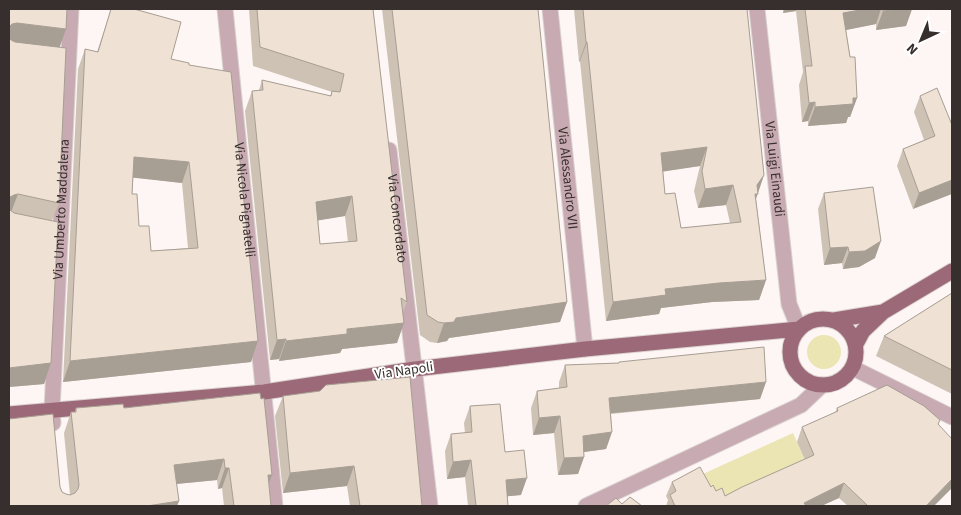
<svg xmlns="http://www.w3.org/2000/svg" width="961" height="515" viewBox="0 0 961 515" font-family="'Source Sans 3',sans-serif">
<style>
.green{fill:#eae5b2}
.lines{fill:none;stroke-linecap:round;stroke-linejoin:round}
.minor-casing{stroke:#dad2d0;stroke-width:17}
.major-casing{stroke:#dad2d0;stroke-width:17}
.minor{stroke:#c8aab2;stroke-width:15}
.major{stroke:#9c6978;stroke-width:15}
.wall{fill:#cec2b5;fill-rule:evenodd}
.shaded-wall{fill:#a79e94}
.building{fill:#efe1d3;stroke:#a79e94;fill-rule:evenodd}
.labels{text-anchor:middle;dominant-baseline:central;stroke-width:4;stroke-linejoin:round;paint-order:stroke}
.street-label{font-size:14px;fill:#372f2d;stroke:#fff}
</style>
<rect width="100%" height="100%" fill="#fef6f4"/>
<path class="green" d="M807 352a17 17 0 1 1 34 0a17 17 0 1 1-34 0Z
M793,433L825,506H718L703,474Z"/>
<g class="lines">
<defs>
<g id="minor">
<path id="s1" d="M225,9L275,506"/>
<path id="s2" d="M550,9L585,349"/>
<path id="s3" d="M757,9L789,304L799,329"/>
<path id="s4" d="M389,150L430,506"/>
<path d="M853,368L952,417"/>
<path id="s5" d="M53,423L52,410L71,9"/>
<path d="M586,506L801,405L822,385"/>
</g>
<path id="major" d="M790 352a33 33 0 1 1 66 0a33 33 0 1 1-66 0Z
M834,320L883,312
M856,344L863,331L883,312L952,271
M9,414L264,392L415,369L585,349L799,329"/>
</defs>
<use href="#minor" class="minor-casing"/>
<use href="#major" class="major-casing"/>
<use href="#minor" class="minor"/>
<use href="#major" class="major"/>
</g>
<path class="wall" d="M9,9L59,47V203L52,220L51,363L44,384L9,387Z
M111,9L171,59L189,65L258,341L251,362L63,382L78,69L85,49L97,52ZM133,177L182,183L188,248L151,251L139,226L132,194Z
M249,9H373L407,302L403,312L397,343L342,349L340,353L279,361V359L270,360L245,111L252,91L259,90L262,80L330,96L332,92L253,66ZM345,216L348,242L320,244L318,220Z
M382,9H538L567,302L560,322L449,338L447,341L437,343L430,342L420,335Z
M574,9H747L764,175L756,199L766,280L759,300L712,302L661,308L659,314L606,321L580,61L579,62ZM700,166L694,191L698,208L726,205L730,223L681,228L665,194L663,171Z
M783,9H912L906,26L876,30V24L846,30L857,98L850,117H848L846,123L808,126V121L802,122L799,85L803,72L796,11L783,13Z
M920,96L952,125L913,209L897,166L903,149L924,140L914,112Z
M824,193L875,258L859,267L843,269L842,263L824,265L818,209Z
M952,293V394L876,356L884,336Z
M619,362L766,382L760,399L611,414L612,432L606,449L584,452V457L578,474L558,475L554,433L533,435L531,408L537,391L559,388V382L565,365L619,363Z
M283,396L422,506H350L347,486L283,493L275,416Z
M470,406L505,452L521,495L508,496V506H468L465,477L447,479L445,451L451,434L465,433L464,423Z
M76,408H124L269,482L271,506H224L222,488L218,489L217,480L176,484L179,501L177,506H9L60,487L62,492L66,494L70,495L64,433L71,412H75Z
M837,408L939,425L934,506H848L839,498L821,506H666L668,500L666,496L672,482L711,487L725,496L805,460L797,442L802,427L835,413Z"/>
<path class="shaded-wall" d="M785,9H796V11L783,13Z
M865,9H881L876,24L836,32L843,13Z
M899,9H912L906,26L876,30L883,11Z
M17,23L66,29L59,49L9,44V27L12,24Z
M586,42H587L580,61L579,62Z
M853,98H857L850,117H848L846,123L808,126L815,107Z
M815,102L808,121L802,122L809,103Z
M707,147L700,166L654,173L661,153Z
M134,157L189,162L182,183L127,177Z
M764,175L751,213L757,185Z
M952,180V194L913,209L919,193Z
M733,185L726,205L698,208L705,189Z
M18,194L10,215H9V199L10,197L14,195Z
M352,196L345,216L309,222L316,202Z
M881,241L875,258L859,267L843,269L849,252Z
M848,247L842,263L824,265L830,248Z
M766,280L759,300L712,302L661,308L659,314L606,321L613,302L665,289L719,283Z
M567,302L560,322L449,338L447,341L437,343L444,323L456,318Z
M404,323L397,343L342,349L340,353L279,361L286,341L347,329Z
M286,339L279,359L270,360L277,340Z
M258,341L251,362L63,382L70,361Z
M51,363L44,384L9,387V368Z
M766,382L760,399L603,414L609,398Z
M560,416L554,433L533,435L539,418Z
M612,432L606,449L577,453L583,436Z
M584,457L578,474L558,475L564,458Z
M224,459L217,480L166,485L174,465Z
M471,460L465,477L447,479L453,462Z
M354,466L347,486L283,493L290,473Z
M225,468H229L222,488L218,489Z
M268,475H272L264,495Z
M527,478L521,495L500,497L506,480Z
M952,479V488L934,506H926Z
M844,483L839,498L821,506H803L804,503Z
M179,501L177,506H147Z"/>
<path class="building" d="M9,9H67L66,29L17,23L12,24L9,27Z
M111,9H134L181,22L171,59L189,63V65L231,72L233,92L258,341L70,361L85,49L98,52ZM134,157L189,162L198,248L151,251L149,226H139L137,194H132Z
M257,9H373L407,302L401,298L404,323L347,329V334L286,341V339L277,340L252,91L263,90L262,80L331,96L332,91L340,92L344,74L260,47ZM352,196L357,241L320,244L316,202Z
M392,9H538L567,302L456,318L454,322L444,323L438,322L427,315Z
M583,9H747L764,175L757,185L758,194H755L766,280L719,283L665,289L666,295L613,302L587,42H586ZM707,147L702,171L705,189L733,185L741,222L681,228L675,193L665,194L661,153Z
M805,9H865L843,13L850,57H855L857,98H853V104L815,107V102L809,103L805,66H812Z
M883,9H899L883,11Z
M9,38L11,40L15,42L66,48L59,203L18,194L14,195L10,197L9,199Z
M937,88L952,125V180L919,193L903,149L935,136L920,96Z
M873,187L881,241L865,251L849,252L848,247L830,248L824,193Z
M9,208L10,210L14,213L58,222L51,363L9,368Z
M952,293V370L884,336Z
M764,347L766,382L609,398L612,432L583,436L584,457L564,458L560,416L539,418L537,391L567,387L565,365L619,363V362Z
M410,377L422,506H356H360L354,466L290,473L283,396L320,391L326,385Z
M887,385L924,406L940,420L938,424L952,439V479L926,506H868L844,483L804,503L806,506H675L670,495L676,491L672,482L700,467L711,487L713,485L716,491L722,488L725,496L742,487L814,455L802,427L838,411L837,408Z
M260,393L261,399L264,398L272,475H268L271,506H234L229,468H225L224,459L174,465L179,501L147,506H9V419L53,414L60,487L62,492L66,494L70,495L75,493L78,489L79,485L71,412H76V408L123,404L124,408Z
M500,404L505,452L524,450L527,478L506,480L508,506H476L471,460L453,462L451,434L472,432L470,406Z
M630,497L642,506H606L616,498L622,504Z"/>
<g class="labels">
<g class="street-label">
<text stroke="none"><textPath href="#s3" startOffset="161">Via Luigi Einaudi</textPath></text>
<text stroke="none"><textPath href="#s2" startOffset="170">Via Alessandro VII</textPath></text>
<text stroke="none"><textPath href="#s1" startOffset="192">Via Nicola Pignatelli</textPath></text>
<text stroke="none"><textPath href="#s5" startOffset="214">Via Umberto Maddalena</textPath></text>
<text stroke="none"><textPath href="#s4" startOffset="69">Via Concordato</textPath></text>
<text transform="translate(404 371) rotate(-8)">Via Napoli</text>
</g>
</g>
<rect width="961" height="515" fill="none" stroke="#372f2d" stroke-width="20"/>
<g transform="translate(921 40) rotate(224)" stroke="#ffffff" stroke-width="4" paint-order="stroke">
<path d="M0-4L9 19L0 12L-9 19Z" fill="#372f2d"/>
<text y="-8" font-size="14" font-weight="bold" text-anchor="middle" fill="#372f2d">N</text>
</g>
</svg>
